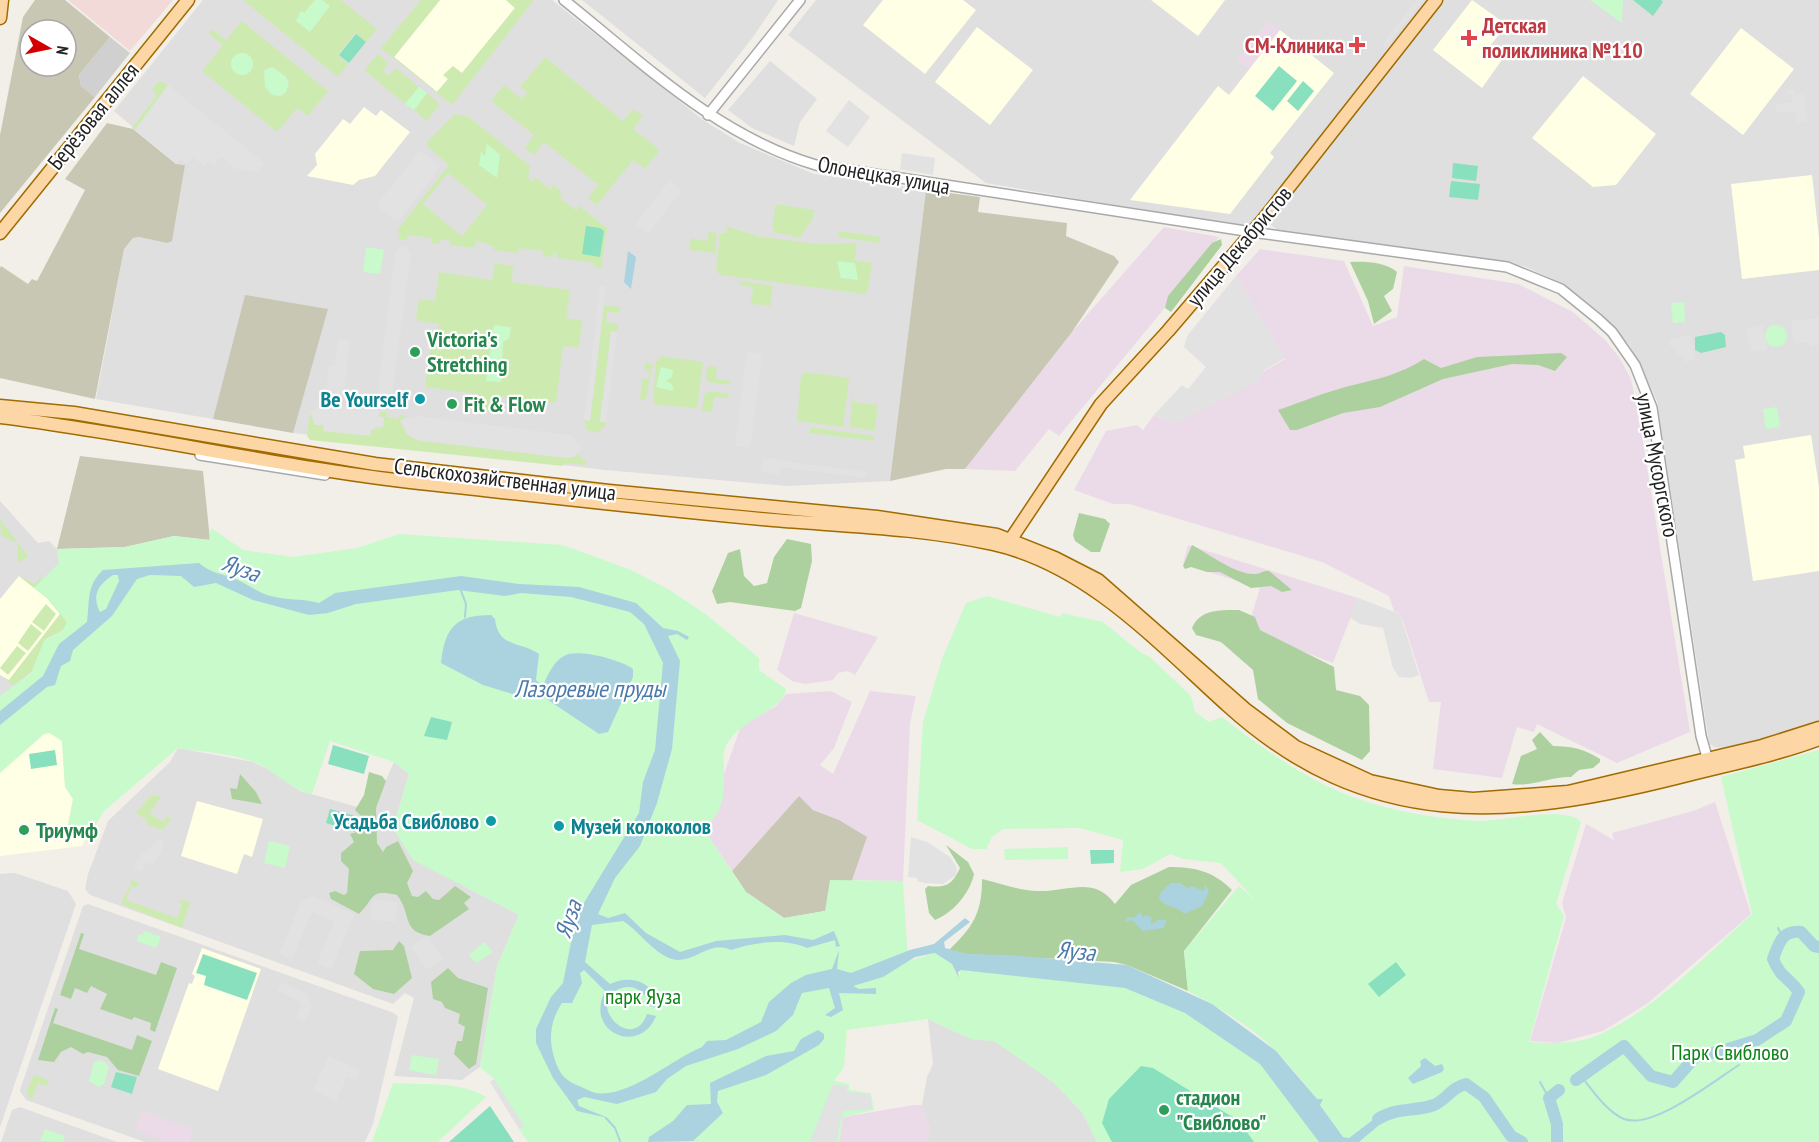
<svg xmlns="http://www.w3.org/2000/svg" width="1819" height="1142" viewBox="0 0 1819 1142" font-family="'PT Sans Narrow',sans-serif">
<style>
.residential{fill:#e0dfdf}
.commercial{fill:#f2dad9}
.industrial{fill:#ebdbe8}
.education{fill:#ffffe5}
.religious{fill:#d0d0d0}
.construction{fill:#c7c7b4;fill-rule:evenodd}
.grass{fill:#cdebb0;fill-rule:evenodd}
.forest{fill:#add19e}
.park{fill:#c8facc}
.pitch{fill:#88e0be}
.parking{fill:#e2e2e2}
.water{fill:#aad3df;fill-rule:evenodd}
.lines{fill:none;stroke-linecap:round;stroke-linejoin:round}
.stream{stroke:#aad3df;stroke-width:2}
.river{stroke:#aad3df;stroke-width:12}
.minor-casing{stroke:#a9a9a9;stroke-width:12}
.major-casing{stroke:#a06b00;stroke-width:15}
.minor{stroke:#fff;stroke-width:9}
.major{stroke:#fcd6a4;stroke-width:12}
.health-dot{fill:#e0444e;stroke:#fff;stroke-width:2}
.leisure-dot{fill:#2e9e5b;stroke:#fff;stroke-width:2}
.culture-dot{fill:#0f9aa8;stroke:#fff;stroke-width:2}
.labels{text-anchor:middle;dominant-baseline:central;stroke-width:4.5;stroke-linejoin:round;paint-order:stroke}
.health-label{font-size:22px;font-weight:bold;fill:#be3a42;stroke:#fff;text-anchor:start}
.street-label{font-size:22px;fill:#222;stroke:#fff}
.leisure-label{font-size:22px;font-weight:bold;fill:#27864d;stroke:#fff;text-anchor:start}
.culture-label{font-size:22px;font-weight:bold;fill:#0d838f;stroke:#fff;text-anchor:end}
.park-label{font-size:22px;fill:#0c8416;stroke:#fff}
.water-label{font-size:24px;font-style:italic;fill:#4a7aab;stroke:#fff}
</style>
<rect width="100%" height="100%" fill="#f2efe9"/>
<path class="residential" d="M203,0H552L703,120L740,143L814,174L926,190L890,481L787,486L605,470L293,433L296,415L245,295L213,419L96,399L124,249L133,238L139,237L167,243L185,165L176,164L114,111Z
M582,0H778L753,37L705,98Z
M816,0H1430L1252,226L1247,228L986,183L788,35Z
M1442,0H1819V721L1774,736L1723,748L1714,747L1709,743L1657,401L1630,346L1601,313L1563,284L1524,266L1280,232L1271,225L1273,213Z
M770,61L817,99L800,122L794,146L752,128L728,110Z
M0,501L38,543L49,541L57,549L59,563L27,677L0,696Z
M178,748L253,762L274,772L300,791L372,811L394,762L409,774L393,828L413,859L519,915L497,966L480,1067L462,1080L394,1076L414,998L405,993L393,1004L90,895L85,889L88,874L108,821L170,762Z
M15,873L68,891L76,904L0,1127V874Z
M88,904L394,1013L398,1017L373,1124L365,1142H145L26,1100L20,1091L21,1087L83,906Z
M928,1019L971,1039L994,1041L1016,1054L1053,1082L1082,1112L1097,1142H927L930,1131L922,1105L927,1077L933,1064Z
M20,1107L117,1142H1L12,1110Z"/>
<path class="commercial" d="M68,0H173L130,51Z"/>
<path class="industrial" d="M1268,21L1280,30L1249,69L1237,60Z
M1164,227L1219,237L1159,315L1059,436L1049,429L1015,471L965,469L1072,332Z
M1260,249L1344,261L1373,326L1397,317L1404,266L1518,284L1573,312L1606,341L1619,357L1631,379L1638,412L1690,732L1617,763L1537,724L1534,732L1517,727L1502,778L1433,769L1441,702H1429L1404,624L1400,614L1394,611L1389,596L1322,562L1129,504H1113L1074,490L1106,431L1137,425L1143,430L1154,415L1174,424L1285,359L1236,276Z
M1188,545L1358,598L1333,663L1247,630L1260,588L1183,564Z
M794,613L878,637L855,675L848,671L838,673L833,680L805,684L792,681L777,670Z
M831,691L852,702L834,748L820,765L833,774L870,691L916,696L910,724L903,881L852,880L839,820L813,810L799,796L732,871L704,830L741,726L776,706L786,694Z
M1715,802L1751,914L1648,1003L1603,1031L1558,1043L1530,1041L1566,918L1562,903L1586,824L1614,840L1612,833L1693,811Z
M914,1105H922L930,1131L927,1142H839L843,1117Z
M142,1111L193,1129L189,1142H168L135,1130Z"/>
<path class="education" d="M440,0H506L515,8L462,73L448,79L437,92L394,57Z
M883,0H963L976,10L925,74L863,25Z
M1151,0H1225L1198,36Z
M1472,0L1503,22L1498,29L1501,32L1490,46L1494,45L1506,54L1482,88L1433,50Z
M977,27L1033,70L990,125L935,82Z
M1741,28L1794,69L1743,135L1690,94Z
M1280,30L1334,73L1270,153L1274,157L1230,214L1130,200L1218,86L1229,95Z
M1583,76L1656,134L1616,185L1593,187L1532,138Z
M364,107L376,116L381,110L410,132L375,176L359,180L353,185L307,176L317,165L315,154L343,119L350,124Z
M1812,175L1819,238V270L1742,279L1731,184Z
M1811,435L1819,487V571L1753,581L1735,460L1745,458L1743,446Z
M19,576L47,598L60,614L9,680L0,675V599Z
M49,733L62,741L65,787L73,799L68,824L86,837L82,846L0,856V773L44,734Z
M197,801L263,819L252,857L244,854L237,874L181,856Z
M202,948L261,969L218,1091L158,1069L189,983L192,984L195,976L192,974Z"/>
<path class="religious" d="M110,37L130,53L95,97L81,86L79,75Z"/>
<path class="construction" d="M35,0H65L110,37L79,75L81,86L95,97L0,213V135L23,17ZM30,30H66V66H30Z
M107,123L133,129L176,164L185,165L172,241L167,243L139,237L133,238L124,249L95,399L0,378V268L1,266L28,284L32,279L37,281L85,190L65,179Z
M926,190L980,197L978,212L1067,223L1066,236L1114,256L1119,262L1072,332L965,469H946L890,481Z
M245,295L328,309L293,433L213,419Z
M80,456L203,471L210,540L174,536L125,547L57,549Z
M799,796L813,810L839,820L867,837L852,880L825,911L784,918L746,892L732,871Z"/>
<path class="grass" d="M243,0H341L377,29L366,42L355,33L338,55L348,64L338,77Z
M421,0H440L394,57L437,92L448,79L443,75L453,66L462,73L515,8L506,0H534L452,105L381,48Z
M242,21L328,91L308,116L297,108L277,132L202,71L223,45L209,34L212,29L226,40ZM267,68L287,78L289,86L283,95H272L267,90L264,71Z
M378,54L389,63L383,71L389,76L396,68L419,87L405,104L364,70Z
M545,57L623,121L633,109L643,116L633,129L660,150L645,169L633,160L597,205L588,198L598,185L544,142L534,155L525,148L534,135L491,101L504,85L522,99L527,92L520,87Z
M159,81L168,85L135,130L132,128L157,95L152,90Z
M427,93L440,104L427,121L414,110Z
M455,114L469,117L530,166L528,178L533,182L535,177L551,190L553,184L561,191L560,198L577,211L578,205L607,228L601,270L590,262L557,258V253H553V257L543,256V251L519,248L518,253L494,250V246L477,241L474,248L450,245L451,241L440,239L439,244L431,243L432,238L407,235V240L400,239L398,229L449,165L427,146V142ZM448,173L487,205L462,236L423,204Z
M776,204L814,210L813,218L800,238L774,232L772,226Z
M726,226L757,236L816,244L857,243L855,260L872,263L868,290L864,294L720,275L716,270L720,234L728,232Z
M839,231L880,237L879,243L838,237Z
M709,232L717,233L715,253L689,250L691,238L707,241Z
M495,263L513,266L512,282L570,290L566,318L582,320L579,348L563,346L556,403L497,396L495,412L477,409L478,394L425,387L432,331L438,332L439,324L416,320L419,299L435,301L439,272L492,280Z
M740,281L773,286L770,306L751,304L753,287L739,285Z
M600,305L620,307L619,313L607,312L606,322L618,324L617,332L611,331L610,333L608,403L602,402L600,421L606,422V425L597,433L587,430L584,420H590L592,401L586,400L587,396L593,397L595,372H589L590,368H596L603,310Z
M662,356L703,362L697,408L658,405L653,402L656,361Z
M645,363L653,364L646,399L640,400L642,379H648L649,370L644,369Z
M707,366L717,367L716,379L731,381L730,385L708,382L706,378Z
M806,372L849,378L843,427L797,421L801,376Z
M709,391L729,394L728,398L714,397L712,412L702,411L704,395Z
M852,393L853,402L878,405L875,431L850,427Z
M310,411L315,425C322,423 358,435 369,436L370,430L383,427L384,418L378,417L381,412H387L386,417L398,419L401,414L406,417L400,420L406,433L417,440L567,458L578,454L587,463L585,465L564,463L563,466L310,440L307,436Z
M810,427L874,436V441L810,433Z
M0,519L28,556L20,562L17,561L18,543L1,536Z
M19,576L34,584L41,578L73,617L63,630L46,639L33,671L13,685L5,679L9,680L60,614L47,598Z
M46,604L56,614L44,631L32,622Z
M31,624L42,633L28,651L18,643Z
M17,646L26,653L8,675L0,668Z
M150,796H161L150,814L163,822L167,816L171,819L163,830L146,824L147,820L136,813Z
M132,880L139,883L137,888L131,886L126,900L177,918L182,904L179,903L180,899L190,902L182,928L121,904Z
M34,1075L49,1080L47,1086L38,1083L32,1100L26,1093Z"/>
<path class="forest" d="M1221,239L1222,245L1171,312L1165,308L1168,296L1212,243Z
M1350,262C1364,261 1386,262 1397,272L1393,289L1384,296L1392,311L1374,324L1368,301Z
M1561,353L1567,357L1555,371L1538,365L1512,364L1443,379L1380,407L1343,413L1297,430H1290L1278,410C1301,402 1326,392 1349,386C1375,380 1401,374 1424,359L1441,368L1477,357Z
M1079,513L1105,519L1110,524L1100,552H1091L1075,541L1073,535Z
M787,539L811,544L812,561L801,608L795,611L730,602L717,604L712,591L728,553L740,549L744,576L754,586L767,583L774,557Z
M1192,545C1209,554 1236,575 1255,574C1261,574 1264,570 1269,571L1292,590L1282,592L1271,586L1251,588L1220,572H1207L1191,567L1185,569L1183,566Z
M1239,610L1255,617L1260,630L1334,667L1336,690L1360,696L1369,705L1370,751L1362,760L1287,723L1258,699L1253,670L1221,642L1196,635L1192,628C1200,609 1220,610 1239,610Z
M1540,732L1553,746C1572,746 1584,749 1600,759V762L1593,768L1579,770L1571,777C1552,776 1533,787 1512,784L1521,756L1537,749L1532,740Z
M369,772L382,776L386,781L376,808L377,843L383,852L386,847L398,841L413,871L407,883L412,896L418,897L426,891L433,899L439,900L455,886L471,897L464,903L469,909L430,936C401,932 412,914 397,895C369,889 376,897 359,914L331,899L329,893L335,891L344,895L347,893L349,869L341,861V853L354,842L350,834L357,832L367,822L355,810L364,795Z
M240,774L256,792L262,804L232,799L230,788L237,789Z
M946,845L968,862L974,874C970,893 953,913 935,920L929,913L925,889L928,886C946,888 952,885 960,868Z
M1169,867C1195,867 1213,871 1232,890L1184,951L1188,991L1127,965L1114,962L966,954L949,950C973,927 982,913 982,879C1000,883 1020,891 1037,891C1068,892 1094,875 1115,904L1131,885Z
M81,933L84,934L79,949L156,975L161,962L177,968L155,1032L150,1030L151,1023L134,1017L132,1020L100,1009L107,994L91,986L87,993L75,988L71,999L60,995Z
M399,941L404,946L412,978L394,994L373,989L354,974L360,951L393,950Z
M448,968L458,978L488,988L476,1064L469,1069L454,1054L457,1041H462L465,1027L458,1023L460,1014L445,1008L442,1002L433,999L431,982Z
M55,1008L58,1009L53,1023L132,1050L137,1035L152,1041L139,1076L118,1070L107,1057L88,1052L83,1054L71,1047L61,1052L54,1062L38,1060Z"/>
<path class="park" d="M315,0H322L330,6L310,32L296,21L301,11L304,13Z
M1590,0H1623L1622,23Z
M231 64a11 11 0 1 1 22 0a11 11 0 1 1-22 0Z
M272,67L285,76L289,82L286,92L280,96L272,95L265,87L264,71Z
M419,87L427,93L414,110L405,104Z
M487,144L500,155L497,178L479,165L481,152L485,156Z
M366,247L384,250L380,274L363,272Z
M837,261L855,263L858,280L841,278Z
M1684,302L1685,322L1673,323L1671,303Z
M1765 336a11 11 0 1 1 22 0a11 11 0 1 1-22 0Z
M494,325L511,327L509,338L503,342L501,382L486,381Z
M661,367L673,370L672,377L666,381L672,384L674,391L656,387Z
M1777,407L1780,427L1766,429L1763,409Z
M211,528L243,550L293,557L357,548L399,534L563,545L631,570L668,589L707,615L759,658V670L786,689C785,710 736,720 725,748C723,753 724,761 724,767C724,796 725,809 704,830L746,892L784,918L825,911L830,880L903,881L908,961L935,953L952,964L959,977L961,969L1125,988C1165,999 1231,1034 1261,1064C1283,1087 1301,1116 1319,1142H1097L1082,1112L1053,1082L994,1041L971,1039L928,1019L847,1030L844,1067L834,1081L849,1084V1090L871,1093L874,1110L843,1117L839,1142H528L519,1129L523,1126L494,1079L480,1067L497,966L519,915L413,860L393,828L409,774L394,762L330,741L312,794C290,790 276,771 256,763C233,753 202,752 178,748L104,811L88,837L68,825L73,799L65,787L62,741L50,733L44,734L0,773V696L31,673L44,641L63,630L67,622L47,598L34,588L59,563L57,549L125,547L174,536L209,540Z
M987,596L1060,617L1062,613L1103,622L1140,652L1150,657L1191,696L1195,712L1209,722L1222,717C1261,747 1303,778 1350,796C1389,811 1438,819 1479,821C1502,821 1568,805 1581,822L1556,904L1564,916L1529,1042C1554,1044 1582,1044 1605,1032C1661,1004 1706,955 1752,914L1721,777L1819,750V1142H1359L1394,1112L1374,1119L1349,1138L1343,1137C1323,1108 1303,1079 1278,1053C1254,1028 1218,1007 1188,991L1184,951L1239,886L1256,901L1221,863L1183,859L1170,854L1143,869L1120,872L1123,840L1080,828L1003,829L992,837L986,849H972L917,820L923,722L942,659L966,603Z
M269,841L290,846L285,868L264,863Z
M1068,847V859L1005,860L1004,849Z
M144,931L161,937L156,948L137,941L139,934L143,935Z
M484,942L493,952L476,963L469,955Z
M412,1055L439,1059L436,1075L409,1070Z
M99,1060L105,1062L109,1067L104,1084L99,1087L89,1081L94,1063Z
M393,1083C422,1085 461,1081 486,1097L438,1142H372Z
M45,1129L65,1136L63,1142L40,1141Z"/>
<path class="pitch" d="M1633,0H1661L1663,2L1653,16Z
M356,34L366,42L349,63L339,55Z
M1279,66L1297,81L1273,111L1255,96Z
M1303,81L1314,91L1298,111L1287,101Z
M1453,163L1478,166L1476,181L1452,178Z
M1451,181L1480,184L1478,200L1449,197Z
M586,226L600,228L604,231L600,257L582,254Z
M1721,332L1725,335L1726,347L1701,353L1695,350V337Z
M431,717L452,722L447,740L424,736Z
M333,745L369,756L364,774L328,764Z
M55,750L57,765L31,769L29,754Z
M330,809L359,817L355,832L326,823Z
M1090,850H1114V863L1091,864Z
M203,954L257,973L247,1000L204,985L206,976L196,973Z
M1396,962L1406,975L1379,997L1368,984Z
M1141,1066L1153,1068L1239,1121L1254,1142H1112L1102,1123L1109,1099Z
M116,1072L137,1077L132,1094L111,1087Z
M490,1106L514,1142H449Z"/>
<path class="parking" d="M1417,0H1423L1386,47L1382,44Z
M168,85L264,163L257,172L236,169L221,157L214,165L208,161L204,166L193,157L186,164L180,159L176,164L135,130Z
M1794,89L1795,95L1804,94L1807,122L1797,123L1795,111L1777,113L1776,104L1793,102L1792,94H1788L1787,90Z
M849,100L870,117L848,147L826,131Z
M419,152L424,153L440,166L439,169L399,220L395,221L378,207V203Z
M902,153L935,158L933,175L900,169Z
M670,180L682,190L648,234L635,224Z
M404,246L411,253L392,396L391,403L383,406L377,399L395,253L399,247Z
M1236,276L1285,358L1263,371L1259,381L1174,424L1154,415L1182,385L1188,389L1206,367L1184,347L1187,336Z
M600,286L606,287L590,421L584,420Z
M1819,318V345L1810,347L1809,342L1794,344L1791,321Z
M1762,325L1767,349L1751,352L1746,328Z
M611,331L617,332L606,422H600Z
M1690,334L1696,359L1686,362L1669,344L1670,340Z
M338,340L350,341L343,401L325,399L329,366H335Z
M747,352L763,354L750,448L735,446Z
M318,403L379,411L378,416L384,417L383,427L377,426L371,430L370,436L323,431L324,425H315L310,411L316,409Z
M417,416L571,435L582,447L576,456L568,458L416,440L407,434L400,420Z
M763,458L867,472L866,478L780,467L779,475L761,472Z
M1358,598L1400,614L1419,675L1411,678L1399,677L1393,668L1383,628L1360,624L1349,617Z
M911,837L927,842L950,857L957,868L956,875L943,884L925,883L917,881V878L908,877Z
M159,839L164,844L154,865L146,862L142,872L133,869L136,860Z
M313,896L354,914L331,970L317,964L334,921L312,912L292,959L279,954L301,902Z
M372,899L397,902L396,922L370,920Z
M427,936L444,959L428,970L411,947Z
M281,982L306,993L312,1006L305,1022L296,1019L301,1007L299,1001L277,991Z
M329,1056L361,1071L357,1081L347,1077L336,1101L313,1090Z
M494,1079L524,1126L519,1129L490,1082Z
M833,1084L847,1086V1092L870,1094L872,1109L843,1111L836,1142H810Z"/>
<path class="water" d="M628,251L636,257L631,289L624,282Z
M199,563C210,573 220,573 233,578C245,582 255,591 267,595C285,601 302,598 319,603L335,593L461,576L519,584L579,587L636,603L663,628L678,631L689,637L687,640L677,634L668,636L680,661L672,749L657,803L640,846L615,878L598,914L608,918L625,913L646,933L680,952L716,941L785,935L813,940L834,931L840,946L836,947L835,940L807,948C785,938 753,942 731,950C710,939 693,965 672,959C653,953 639,931 623,921L592,925L585,962L610,984C631,974 655,981 658,1008L649,1006C647,993 635,984 622,988C582,999 632,1056 647,1014L656,1016C640,1056 584,1033 605,991L584,970L580,973L582,983L572,1003H562C550,1021 548,1040 555,1060C559,1074 566,1081 579,1086C584,1088 591,1092 596,1093C629,1098 672,1059 702,1047L707,1041L726,1040L761,1022L769,1002L791,983L806,975L832,969L839,950L837,969L851,973L910,950L934,944L965,918L970,922L944,942L945,948L966,954L1006,955L1127,965L1212,1004L1276,1051L1317,1099H1323L1320,1105L1343,1137L1349,1138L1374,1119L1396,1111L1359,1142H1319L1260,1064L1185,1013L1125,988L961,970L958,972L959,978L952,964L935,953L915,957L883,977L853,986L859,989L876,988V994L839,993L843,1010L831,1017L825,1015L835,1008L829,988L802,993L793,1015L776,1031L738,1049L686,1066L667,1079L656,1092L617,1104L584,1097L577,1100L579,1106L608,1118L577,1111L553,1078L536,1043V1029L551,997L563,983L574,927L582,906L639,813L643,782L655,750L663,663L644,624L630,612L571,597L521,593L505,596L458,590L356,604L328,613L309,615L253,600L216,583L194,587L181,576L150,575L137,579L112,616L73,650L70,661L61,666L55,685L47,687L0,725V711L43,676L59,644L87,622C90,600 86,586 103,570ZM113,575H118L119,581L106,609L100,612C91,595 99,584 113,575Z
M491,615L495,619C498,648 520,641 539,654L536,680L539,683H544C549,673 554,661 564,656C577,648 621,660 633,669V677L608,732L599,734L542,696L538,686L531,685L519,696L483,685L441,663C445,628 455,615 491,615Z
M1171,883H1180L1187,888L1191,886L1204,891L1205,885L1209,891L1202,906L1184,914C1179,906 1164,908 1159,898L1161,892Z
M1140,912L1143,918L1146,915L1152,918L1150,922L1152,924L1158,920H1166L1164,928L1143,931L1132,920L1125,922L1128,917L1134,918Z
M818,1030L824,1034V1039L819,1045L766,1075L718,1091L717,1102L723,1113L693,1141L648,1142L649,1137L673,1121L687,1105L711,1104L710,1083L766,1056L794,1051L801,1039Z
M1425,1058L1435,1066L1442,1064L1444,1069L1442,1072L1413,1084L1408,1078L1421,1066L1420,1061Z"/>
<g class="lines">
<path class="stream" d="M460,588L466,604L465,617
M1778,928L1782,936
M1581,1076C1593,1091 1607,1112 1624,1119C1653,1130 1715,1080 1739,1065
M1540,1082L1549,1098
M606,1118L615,1128L620,1141"/>
<path class="river" d="M1576,1080L1624,1046L1651,1076L1673,1082L1696,1056L1718,1052L1757,1040L1786,1021L1799,992C1788,976 1782,980 1773,959C1779,943 1782,930 1801,932L1814,946L1819,947
M1378,1119C1396,1107 1415,1112 1434,1105C1446,1100 1452,1087 1466,1084L1484,1097L1511,1136L1522,1142
M1557,1142V1124L1549,1098L1559,1090"/>
<defs>
<path id="minor" d="M564,0C643,63 717,136 816,165L1252,232L1507,267L1561,289L1598,319L1612,332L1635,365L1652,408L1701,736L1709,764
M708,115L800,0
M200,455L325,475"/>
<path id="major" d="M0,18L2,0
M0,233L188,0
M0,406L74,413L375,464L609,491L877,517L997,535L1055,558L1098,580L1245,709L1296,747L1370,781L1439,796L1473,799L1568,792L1762,746L1819,728
M0,417C147,435 291,470 438,485C549,497 661,510 773,520C846,526 921,528 993,544C1088,565 1158,643 1228,706C1368,833 1509,820 1680,777C1726,765 1774,756 1819,739
M1007,545L1101,404L1168,331L1263,220L1436,0"/>
</defs>
<use href="#minor" class="minor-casing"/>
<use href="#major" class="major-casing"/>
<use href="#minor" class="minor"/>
<use href="#major" class="major"/>
</g>
<g class="health-dot">
<path d="M1466 29h6v6h6v6h-6v6h-6v-6h-6v-6h6z"/>
<path d="M1354 36h6v6h6v6h-6v6h-6v-6h-6v-6h6z"/>
</g>
<g class="leisure-dot">
<circle cx="415" cy="352" r="6"/>
<circle cx="452" cy="404" r="6"/>
<circle cx="24" cy="830" r="6"/>
<circle cx="1164" cy="1110" r="6"/>
</g>
<g class="culture-dot">
<circle cx="420" cy="399" r="6"/>
<circle cx="491" cy="821" r="6"/>
<circle cx="559" cy="826" r="6"/>
</g>
<g class="labels">
<g class="health-label">
<text x="1482" y="25">Детская<tspan x="1482" dy="25">поликлиника №110</tspan></text>
<text x="1344" y="45" text-anchor="end">СМ-Клиника</text>
</g>
<g class="street-label">
<text transform="translate(93 116) rotate(-51)">Берёзовая аллея</text>
<text transform="translate(884 175) rotate(10)">Олонецкая улица</text>
<text transform="translate(1239 246) rotate(-50)">улица Декабристов</text>
<text transform="translate(1658 465) rotate(79)">улица Мусоргского</text>
<text transform="translate(505 479) rotate(7)">Сельскохозяйственная улица</text>
</g>
<g class="leisure-label">
<text x="427" y="339">Victoria's<tspan x="427" dy="25">Stretching</tspan></text>
<text x="464" y="404">Fit &amp; Flow</text>
<text x="36" y="830">Триумф</text>
<text x="1176" y="1097">стадион<tspan x="1176" dy="25">"Свиблово"</tspan></text>
</g>
<g class="culture-label">
<text x="408" y="399">Be Yourself</text>
<text x="479" y="821">Усадьба Свиблово</text>
<text x="571" y="826" text-anchor="start">Музей колоколов</text>
</g>
<g class="park-label">
<text x="643" y="996">парк Яуза</text>
<text x="1730" y="1052">Парк Свиблово</text>
</g>
<g class="water-label">
<text transform="translate(241 568) rotate(20)">Яуза</text>
<text x="590" y="688">Лазоревые пруды</text>
<text transform="translate(568 919) rotate(-71)">Яуза</text>
<text transform="translate(1076 951) rotate(5)">Яуза</text>
</g>
</g>
<g transform="translate(48 48) rotate(99)"><circle r="28" fill="#ffffff" stroke="#a7a7a7" stroke-width="1.5"/>
<path d="M0-4.5L10 22L0 15L-10 22Z" fill="#d40000"/>
<text y="-9" font-size="16" font-weight="bold" text-anchor="middle" fill="#222222">N</text>
</g>
</svg>
